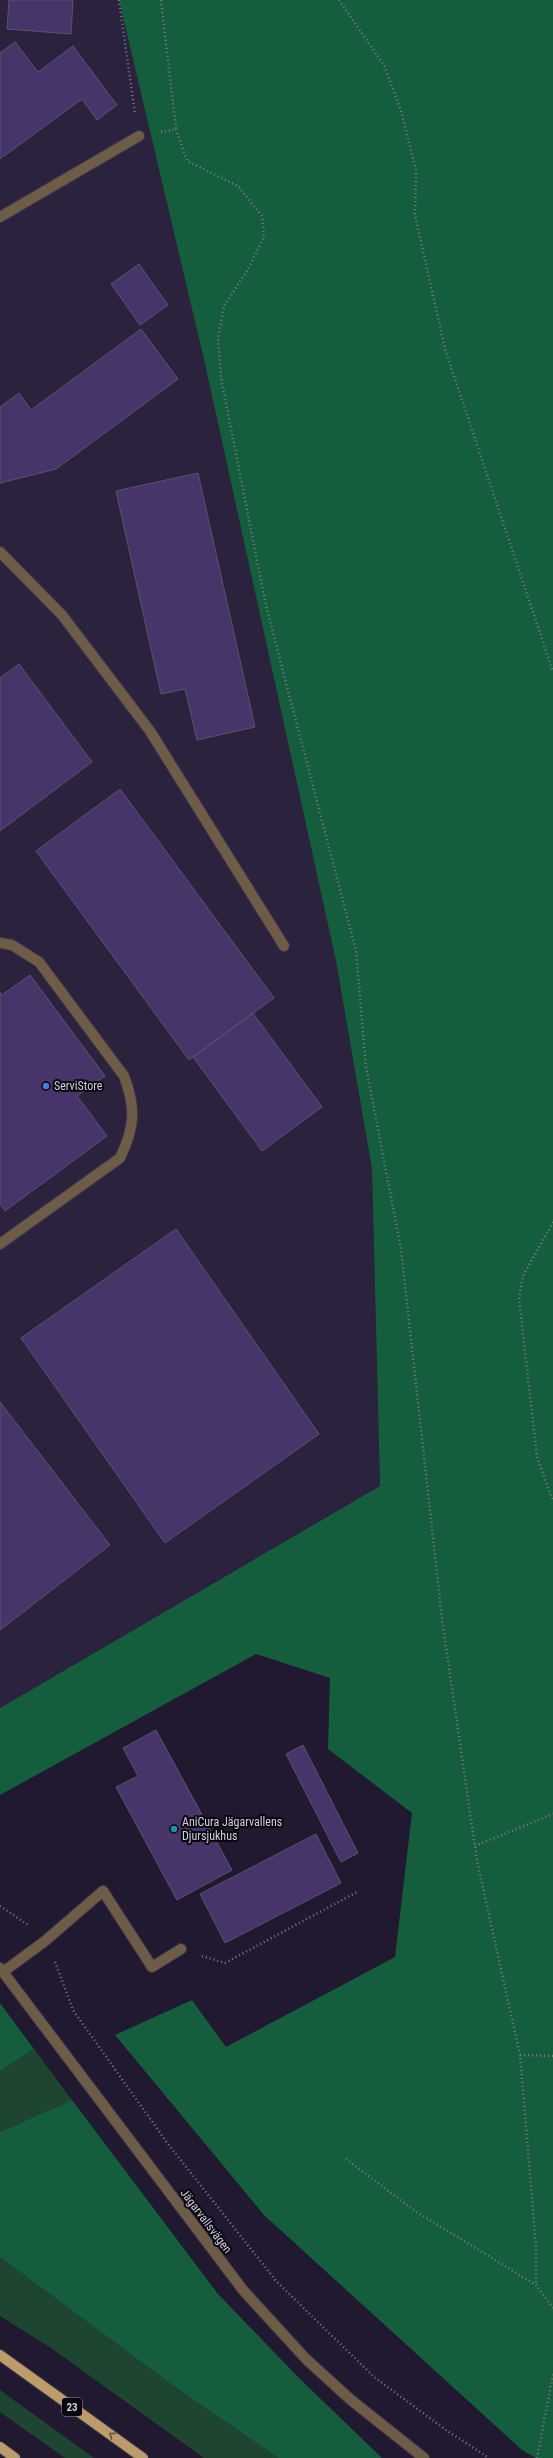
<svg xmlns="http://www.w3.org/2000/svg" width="553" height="2458" viewBox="0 0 553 2458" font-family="'Roboto Condensed',sans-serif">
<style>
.built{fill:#2b223e}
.green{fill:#1e4530}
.forest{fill:#155e3d}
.building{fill:#473469;stroke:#5b526d}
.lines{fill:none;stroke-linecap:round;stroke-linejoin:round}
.minor-casing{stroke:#3d364c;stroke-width:12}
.major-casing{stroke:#3d364c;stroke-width:12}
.path{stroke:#7e788b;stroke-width:2.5;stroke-dasharray:1 3;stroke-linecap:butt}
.minor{stroke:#6d5d46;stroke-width:10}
.major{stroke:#bd9c6b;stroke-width:10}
.oneway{stroke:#63523e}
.shop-dot{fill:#3f7fe0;stroke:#090710;stroke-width:1.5}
.culture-dot{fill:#0f9aa8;stroke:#090710;stroke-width:1.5}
.labels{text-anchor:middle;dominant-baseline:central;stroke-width:4;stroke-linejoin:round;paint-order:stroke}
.shield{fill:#090710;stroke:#9693a1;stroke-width:1}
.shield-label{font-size:11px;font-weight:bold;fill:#d3cfdf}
.poi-label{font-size:12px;fill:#d3cfdf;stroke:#090710;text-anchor:start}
.street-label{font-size:12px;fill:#d3cfdf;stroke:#090710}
</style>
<rect width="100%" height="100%" fill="#211930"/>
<path class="built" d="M0,0H119L205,364L336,961L372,1169L380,1486L0,1708Z"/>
<path class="green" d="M34,2049L72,2100L0,2132V2071Z
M0,2257L172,2385L278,2458H204L51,2348L0,2316Z
M0,2390L94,2458H65L0,2412Z"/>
<path class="forest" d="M119,0H553V2458H536L522,2450L264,2215L115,2035L192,2000L226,2047L395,1957L412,1813L328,1749L330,1678L256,1654L0,1795V1708L380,1486L372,1169L336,961L205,364Z
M0,2003L34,2049L0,2071Z
M72,2100L218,2294L298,2377L382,2458H278L172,2385L0,2257V2132Z"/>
<path class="building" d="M9,0H73L71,34L7,29Z
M15,42L38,72L73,46L117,105L97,120L82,99L0,159V53Z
M139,264L168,305L140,325L111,284Z
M141,329L178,379L56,469L0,483V407L19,393L31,410Z
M198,473L255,727L197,740L185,689L161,694L116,491Z
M19,664L92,762L0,831V678Z
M120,789L274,998L189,1060L36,851Z
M30,975L105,1076L77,1096L107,1136L5,1211L0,1204V992L2,995Z
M253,1013L322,1107L262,1151L193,1057Z
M176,1229L319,1434L165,1543L21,1338Z
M0,1402L110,1545L0,1630Z
M156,1730L232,1870L177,1900L116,1787L138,1776L123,1748Z
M303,1745L358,1853L341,1862L286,1754Z
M316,1834L341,1883L225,1943L200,1894Z"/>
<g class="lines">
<defs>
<path id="minor" d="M0,217L139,136
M0,552L62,615L150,731L284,946
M0,943L12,945L39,962L124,1076C136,1108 135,1127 120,1158L0,1244
M0,1968L243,2290L306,2359L351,2400L424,2458
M3,1972L45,1941L103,1891L152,1967L181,1949"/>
<path id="major" d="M0,2355L143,2458
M0,2447L15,2458"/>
</defs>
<use href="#minor" class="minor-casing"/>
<use href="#major" class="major-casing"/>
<path class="path" d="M119,0L135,114
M339,0L384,65L401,111L416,170L415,215L445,349L553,672
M176,129L187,161L238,186L262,216L264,237L247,271L224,306L218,338L221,378L266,606L356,951L366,1067L401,1249L442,1619L477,1861L520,2055L536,2247V2285
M161,132L176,129L161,0
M553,1222L523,1276L519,1299L537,1457L553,1501
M475,1846L553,1814
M0,1906L28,1925
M202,1956L225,1963L357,1892
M55,1962L73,2010L168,2144L277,2282L374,2377L446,2430L489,2458
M520,2055L553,2056
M346,2159L415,2211L536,2285L553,2308
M537,2458L553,2374"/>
<use href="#minor" class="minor"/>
<use href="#major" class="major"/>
</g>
<defs><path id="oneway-chevron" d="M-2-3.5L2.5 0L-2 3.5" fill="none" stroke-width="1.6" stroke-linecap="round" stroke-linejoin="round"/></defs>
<use class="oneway" href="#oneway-chevron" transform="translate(112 2435) rotate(-144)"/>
<circle class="shop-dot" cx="46" cy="1086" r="4"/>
<circle class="culture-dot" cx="174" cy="1829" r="4"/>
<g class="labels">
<rect class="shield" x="62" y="2398" width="20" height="18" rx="3"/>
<g class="shield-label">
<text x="72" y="2407">23</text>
</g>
<g class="poi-label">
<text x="54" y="1086">ServiStore</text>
<text x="182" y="1822">AniCura Jägarvallens<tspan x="182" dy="14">Djursjukhus</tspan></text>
</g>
<g class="street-label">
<text transform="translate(206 2221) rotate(53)">Jägarvallsvägen</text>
</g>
</g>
</svg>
